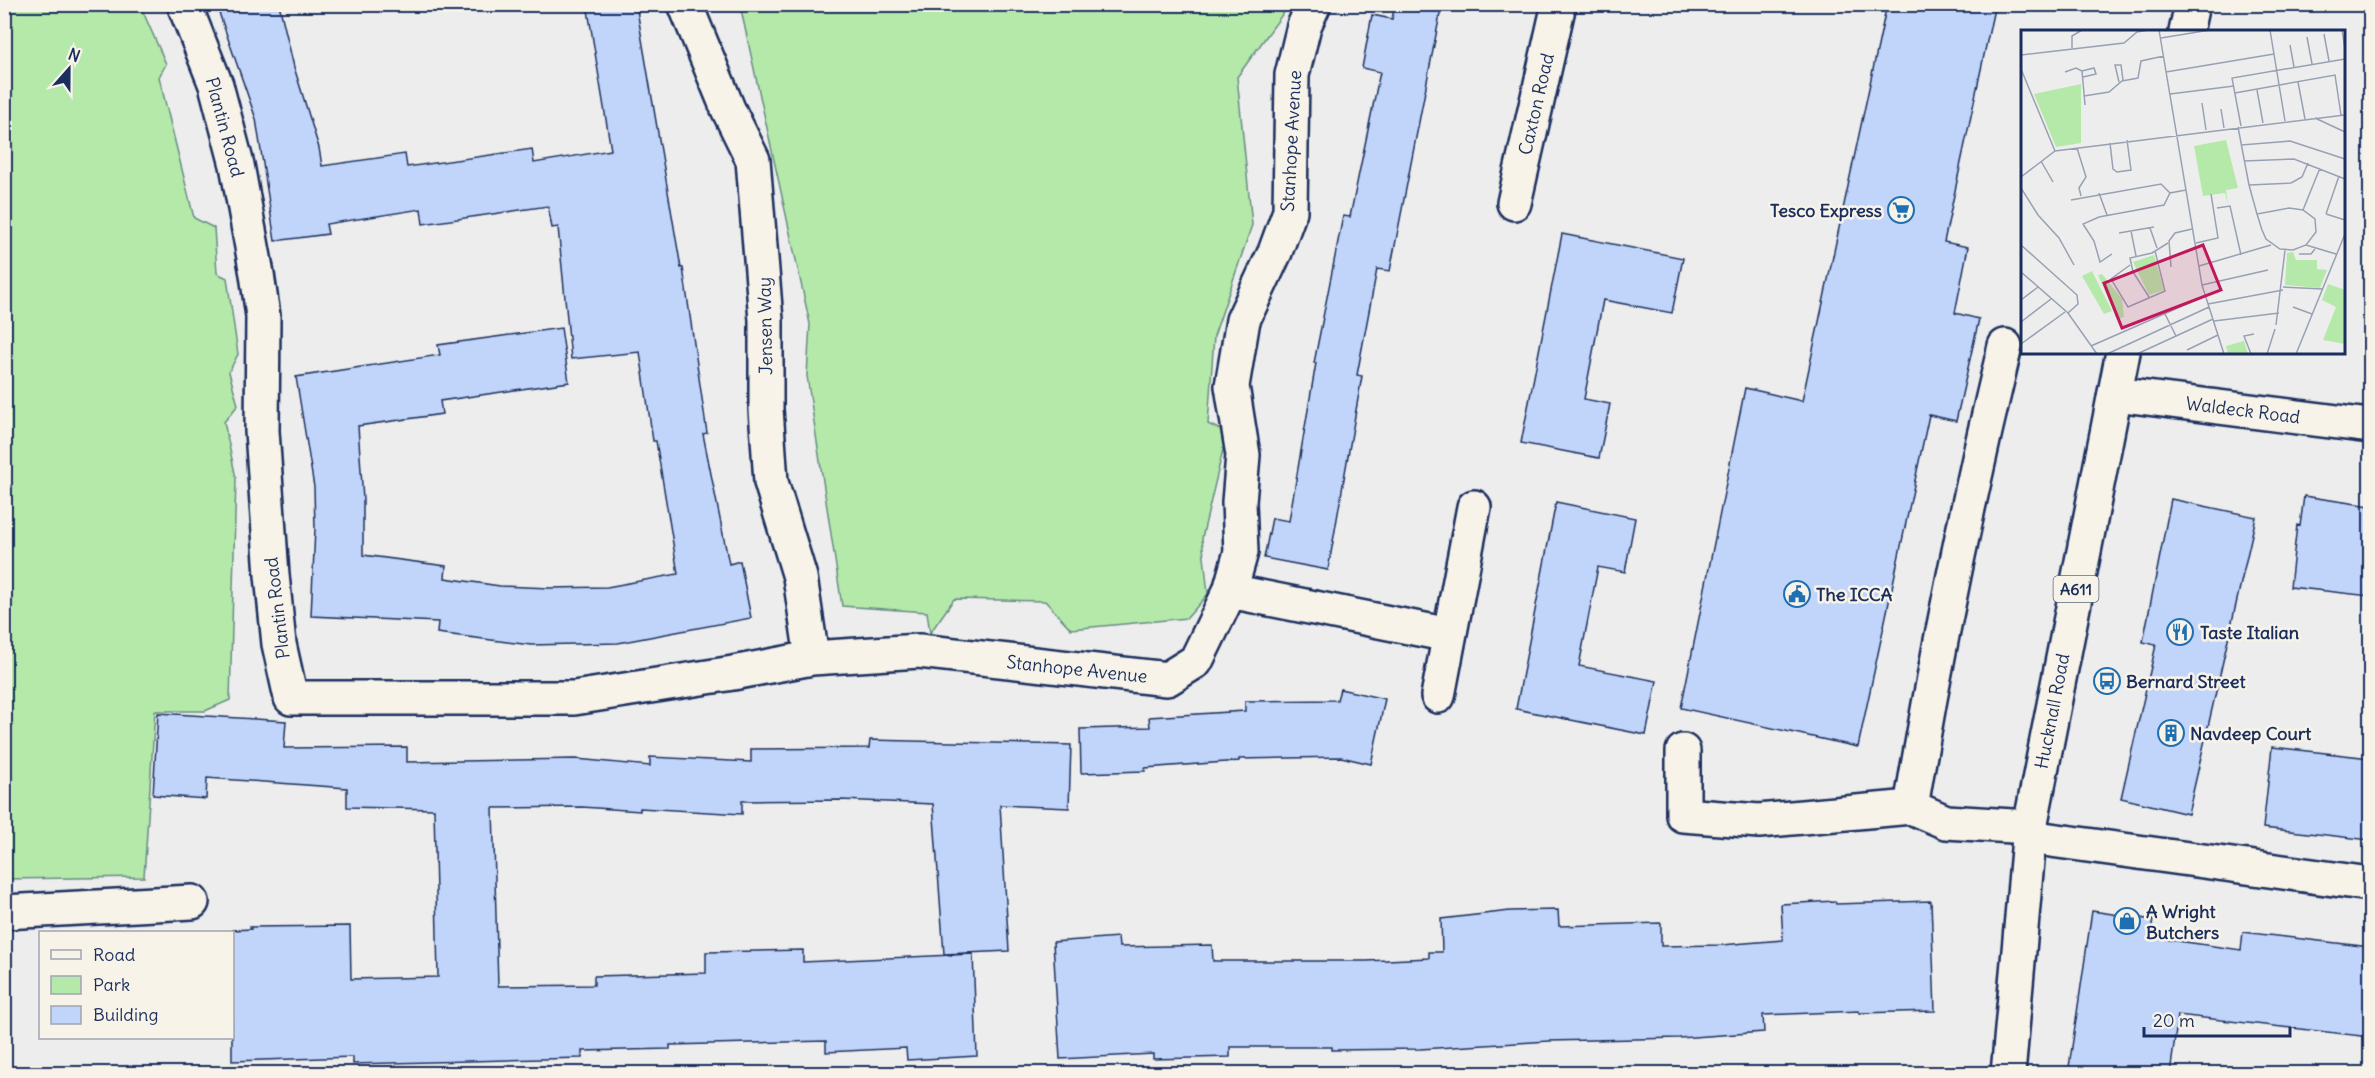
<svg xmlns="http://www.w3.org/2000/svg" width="2375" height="1078" viewBox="0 0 2375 1078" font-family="Delius,sans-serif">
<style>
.green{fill:#b5e9aa;stroke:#688c84;stroke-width:1.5}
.building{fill:#c1d5fa;stroke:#1b2f5e;stroke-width:1.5}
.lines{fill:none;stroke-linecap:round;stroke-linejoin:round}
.minor-casing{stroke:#1b2f5e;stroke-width:38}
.major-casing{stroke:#1b2f5e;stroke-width:38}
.minor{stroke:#f7f3e8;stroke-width:33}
.major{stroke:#f7f3e8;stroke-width:33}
.labels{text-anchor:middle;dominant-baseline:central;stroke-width:5;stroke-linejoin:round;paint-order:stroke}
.shield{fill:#f7f3e8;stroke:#5d6a87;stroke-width:1.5}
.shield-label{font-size:16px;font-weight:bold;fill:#1b2f5e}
.street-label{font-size:18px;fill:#1b2f5e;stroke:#f7f3e8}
.poi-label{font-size:18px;font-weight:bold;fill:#1b2f5e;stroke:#f7f3e8;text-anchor:start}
.inset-road{fill:none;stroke:#98a1b3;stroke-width:1.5}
.view{fill:#c2185b;fill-opacity:0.15;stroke:#c2185b;stroke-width:3}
.inset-edge{fill:none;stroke:#1b2f5e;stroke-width:3}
</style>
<rect width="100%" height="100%" fill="#ecedec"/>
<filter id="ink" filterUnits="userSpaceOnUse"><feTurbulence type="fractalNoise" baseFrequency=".0167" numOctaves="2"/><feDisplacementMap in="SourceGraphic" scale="12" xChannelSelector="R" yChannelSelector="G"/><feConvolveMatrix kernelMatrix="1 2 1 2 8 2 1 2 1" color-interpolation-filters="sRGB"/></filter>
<g filter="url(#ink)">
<path class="green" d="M4,5H140L166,64L159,77L194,218L214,228L217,273L227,278L238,354L229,372L238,405L224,422L236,478L230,700L205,711H155L144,877L5,879L4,358L8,321L4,291Z
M740,5H1289L1237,77L1252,225L1214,336L1208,424L1227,433L1202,538L1208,594L1187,618L1071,629L1045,601L954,599L930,633L927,612L842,606L807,376L810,324Z"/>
<path class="building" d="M216,4H279L294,67L319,148L322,166L405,154L407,167L532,149L534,163L611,150L587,4H636L681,268H683L707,433L703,434L729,564L740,561L751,618L618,643L531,645L437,633L438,622L311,616L315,529L314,487L296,377L440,355L438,345L561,328L569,382L440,401L442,414L358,426L363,500V555L446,566L445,578L500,586L550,588L607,587L678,574L656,441H653L640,352L571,359L558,227L552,228L548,206L423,224L421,209L326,224L328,234L275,241L256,119Z
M1395,4H1442L1390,271L1377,269L1357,375L1362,376L1328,570L1264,558L1272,518L1289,521L1316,363H1314L1343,216L1350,217L1380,72L1362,68L1372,15L1392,19Z
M1887,4H1995L1944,242L1968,247L1955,313L1979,319L1956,421L1929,415L1858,747L1681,708L1745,388L1802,401Z
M1562,234L1683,258L1672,313L1603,300L1584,399L1610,404L1599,458L1521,443Z
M2304,496L2370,506V596L2290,587L2297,525L2300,526Z
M2171,499L2256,517L2188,814L2121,798L2156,645L2143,642Z
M1556,502L1635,518L1625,572L1598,567L1579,666L1657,681L1646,735L1516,709Z
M1340,689L1385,699L1371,764L1341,757L1239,759V761L1145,768V771L1081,773L1080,729L1150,727L1149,717L1245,711V701L1337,700Z
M158,713L286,721L284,748L407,747V762L576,759L650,766V757L751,762V749L869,748L870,740L1071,745L1069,808L1000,805L1009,951L944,954L933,804L841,800L742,801V814L640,808V811L582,807L493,808L498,986L594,985V976L706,973V952L803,950V962L973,954L977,1056L907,1060L906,1048L826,1052V1041L670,1045V1049L582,1051V1058L353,1064V1057L232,1061V930L251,929L250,927L350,926L351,979L438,977L434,809L347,807V788L207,778L206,799L153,795Z
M2272,747L2370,758V840L2263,828Z
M1835,901L1836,904L1931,901L1935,1011L1859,1013V1011L1763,1015L1764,1032L1679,1038L1549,1041L1420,1049L1332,1050V1047H1230V1057L1153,1059V1054L1060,1059L1053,942L1118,937L1119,947L1212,945L1213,961H1366L1429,958V952H1442L1441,919L1510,911L1558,910L1559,926L1661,923V946L1721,945L1783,940L1781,904Z
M2092,911L2153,920L2150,937L2241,950L2243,932L2370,947V1037L2178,1015L2170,1074H2068Z"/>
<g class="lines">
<defs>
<path id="minor" d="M184,4L216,85L237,165L257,274L263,316L262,431L272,575L279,644L291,698H574L733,673L812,658L919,651L1167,679L1196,661L1230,591L1241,552L1239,502L1243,455L1232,386L1243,320L1275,252L1290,211L1292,75L1304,26L1314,4
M685,4L728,109L753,160L766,320V409L771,482L800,577L812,658
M1514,203L1559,4
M2115,394L2370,426
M1230,591L1449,635
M1438,696L1474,507
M1683,751V815L1759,821L1911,807C1937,652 1968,499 2005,346
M1911,807L1946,822L2030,827
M2029,837L2370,884
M4,912L192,902"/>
<path id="major" d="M2186,32L2192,4
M2008,1074L2030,827L2123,352"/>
</defs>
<use href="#minor" class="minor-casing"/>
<use href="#major" class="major-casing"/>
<use href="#minor" class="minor"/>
<use href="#major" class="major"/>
</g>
</g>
<defs>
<symbol id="supermarket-ring" viewBox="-11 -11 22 22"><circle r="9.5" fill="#f7f3e8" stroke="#1f6fb2" stroke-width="1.5"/><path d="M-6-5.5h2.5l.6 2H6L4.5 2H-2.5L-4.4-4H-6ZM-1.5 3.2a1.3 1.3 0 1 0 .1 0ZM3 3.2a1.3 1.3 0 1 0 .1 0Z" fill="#1f6fb2"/></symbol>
<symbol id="civic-ring" viewBox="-11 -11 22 22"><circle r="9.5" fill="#f7f3e8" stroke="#1f6fb2" stroke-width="1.5"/><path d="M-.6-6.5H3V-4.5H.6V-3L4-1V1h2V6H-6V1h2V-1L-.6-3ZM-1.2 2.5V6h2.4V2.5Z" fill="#1f6fb2"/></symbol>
<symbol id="restaurant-ring" viewBox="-11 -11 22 22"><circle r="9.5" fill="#f7f3e8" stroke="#1f6fb2" stroke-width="1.5"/><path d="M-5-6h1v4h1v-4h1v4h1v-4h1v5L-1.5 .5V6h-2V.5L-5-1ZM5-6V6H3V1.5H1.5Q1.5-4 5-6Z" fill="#1f6fb2"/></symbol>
<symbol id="bus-ring" viewBox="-11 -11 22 22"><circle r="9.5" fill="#f7f3e8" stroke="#1f6fb2" stroke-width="1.5"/><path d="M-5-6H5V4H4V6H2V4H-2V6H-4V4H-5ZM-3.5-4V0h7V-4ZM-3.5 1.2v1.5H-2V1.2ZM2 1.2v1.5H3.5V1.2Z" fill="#1f6fb2"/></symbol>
<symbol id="building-ring" viewBox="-11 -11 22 22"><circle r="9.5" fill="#f7f3e8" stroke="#1f6fb2" stroke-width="1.5"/><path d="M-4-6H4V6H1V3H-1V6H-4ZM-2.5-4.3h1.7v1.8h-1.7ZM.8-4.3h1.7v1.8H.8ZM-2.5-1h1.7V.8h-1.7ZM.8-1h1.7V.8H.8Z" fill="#1f6fb2"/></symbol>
<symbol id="shop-ring" viewBox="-11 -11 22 22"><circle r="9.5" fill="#f7f3e8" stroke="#1f6fb2" stroke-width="1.5"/><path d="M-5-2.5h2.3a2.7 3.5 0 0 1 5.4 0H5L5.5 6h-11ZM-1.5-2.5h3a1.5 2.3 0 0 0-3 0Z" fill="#1f6fb2"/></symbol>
</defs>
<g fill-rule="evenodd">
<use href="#supermarket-ring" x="1886" y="195" width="30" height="30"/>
<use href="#civic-ring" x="1782" y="579" width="30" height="30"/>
<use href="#restaurant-ring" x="2165" y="617" width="30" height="30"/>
<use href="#bus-ring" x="2092" y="666" width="30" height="30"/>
<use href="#building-ring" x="2156" y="718" width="30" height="30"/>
<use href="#shop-ring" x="2112" y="906" width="30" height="30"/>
</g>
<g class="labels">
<rect class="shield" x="2053.5" y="576" width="45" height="26" rx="4.5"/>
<g class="shield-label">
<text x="2076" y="589">A611</text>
</g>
<g class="street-label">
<text transform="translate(1536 104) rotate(-77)">Caxton Road</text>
<text transform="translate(225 127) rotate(75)">Plantin Road</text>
<text transform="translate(1291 141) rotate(-87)">Stanhope Avenue</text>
<text transform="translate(765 326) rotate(-91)">Jensen Way</text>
<text transform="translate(2243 410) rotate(7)">Waldeck Road</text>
<text transform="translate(277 608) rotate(-97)">Plantin Road</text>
<text transform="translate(1077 669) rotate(6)">Stanhope Avenue</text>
<text transform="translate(2052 711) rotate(-79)">Hucknall Road</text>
</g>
<g class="poi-label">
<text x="1882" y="210" text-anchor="end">Tesco Express</text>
<text x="1816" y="594">The ICCA</text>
<text x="2200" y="632">Taste Italian</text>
<text x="2126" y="681">Bernard Street</text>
<text x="2190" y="733">Navdeep Court</text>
<text x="2146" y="911">A Wright<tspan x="2146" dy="21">Butchers</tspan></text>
</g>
</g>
<g transform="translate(2021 30)">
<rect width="324" height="324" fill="#ecedec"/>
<path d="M60,54V113L35,117L13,64ZM205,110L217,158L205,160L207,175L204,163L182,166L173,116ZM272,222L275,230H296V239L306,240L299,258L264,255L266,223ZM133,225L143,260L128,265L112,232ZM71,241L91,281L83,284L61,246ZM81,244L101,269L103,287L96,290L77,245ZM307,254L324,260V314L302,310L315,277L301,270ZM223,311L227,324H207L205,316Z" fill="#b5e9aa"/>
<path class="inset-road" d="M138,0L181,255L203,324M249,0L264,91M321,0L324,19M303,4L308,31M286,7L291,34M140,8L189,0M269,15L273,37M51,18V6L61,0M0,25L103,13L116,2L128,0M0,39L34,121M61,41L73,38L75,44L62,47M44,42L55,38L61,41L64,75M145,42L253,24M98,52L94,35H100L102,50M277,52L284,89M236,60L242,93M214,63L314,45L320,85M149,64L213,56M63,66L88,62L101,51L117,48L120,31L143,26M181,73L185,100M200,79L203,98M294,88L324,102M220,96L211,48L324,29M217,97L228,155L236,184L241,200L245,209L259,219L272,220L285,215L295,202L294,189L282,180L268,178L236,184M89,113L92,139L96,142L110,140L106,110M220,115L269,111L324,129M56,118L65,147L58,158L60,166M20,131L32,152M223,131L273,129L324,149M0,147L34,121L324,85M228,155L270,153L281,147L287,133M0,158L17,185L38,208L53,235M78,163L86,185M50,170L140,154L149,163M196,178L209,176L220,225M282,180L299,138M305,184L318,146M305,184L324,190M129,198L136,218M110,201L115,226M98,203L133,197M175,213L197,208L190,164M0,215L56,265L57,274L47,283M285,215L315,224M91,224L79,232L73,211L62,194L78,187L143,175L149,163L165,160M278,224H290L294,219M109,235L90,249L107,277L144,261L134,221M178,236L250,215M150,237L148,211L154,203L171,199M0,242L47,283L76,324M181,255L247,240M262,257L302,259M128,267L112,242L109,228L131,223L147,213M0,270L17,257M187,274L262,260M272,277L291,284M144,284L155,306M193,291L258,283M0,292L30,269M255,295L264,220M0,314L44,282M70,316L184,266M166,320L197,305M86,324L188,277M116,324L192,289M230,324L223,306L233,304M246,324L254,299M275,324L324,204"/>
<path class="view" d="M182,215L200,260L101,298L83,253Z"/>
<rect width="324" height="324" class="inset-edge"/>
</g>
<rect width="2375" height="1078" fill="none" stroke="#f7f3e8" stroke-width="24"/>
<rect x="12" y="12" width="2351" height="1054" fill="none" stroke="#1b2f5e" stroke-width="2" filter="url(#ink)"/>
<rect x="39" y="931" width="195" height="108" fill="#f7f3e8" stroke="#9fa5b1" stroke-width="1.5"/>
<rect x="51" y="950" width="30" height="9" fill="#f7f3e8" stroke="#9fa5b1" stroke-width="1.5"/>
<text x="93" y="961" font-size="18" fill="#1b2f5e">Road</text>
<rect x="51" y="976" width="30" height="18" fill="#b5e9aa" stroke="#9fa5b1" stroke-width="1.5"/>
<text x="93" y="991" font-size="18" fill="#1b2f5e">Park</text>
<rect x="51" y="1006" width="30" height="18" fill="#c1d5fa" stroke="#9fa5b1" stroke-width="1.5"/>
<text x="93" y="1021" font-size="18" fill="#1b2f5e">Building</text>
<g transform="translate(69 69) rotate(21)" stroke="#f7f3e8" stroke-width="4.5" paint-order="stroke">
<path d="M0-4.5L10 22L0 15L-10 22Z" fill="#1b2f5e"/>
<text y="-9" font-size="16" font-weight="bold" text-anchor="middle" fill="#1b2f5e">N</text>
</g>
<path d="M2144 1027v9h146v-9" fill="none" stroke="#1b2f5e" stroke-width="3"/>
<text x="2153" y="1027" font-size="18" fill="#1b2f5e" stroke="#f7f3e8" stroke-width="4.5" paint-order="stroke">20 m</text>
</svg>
